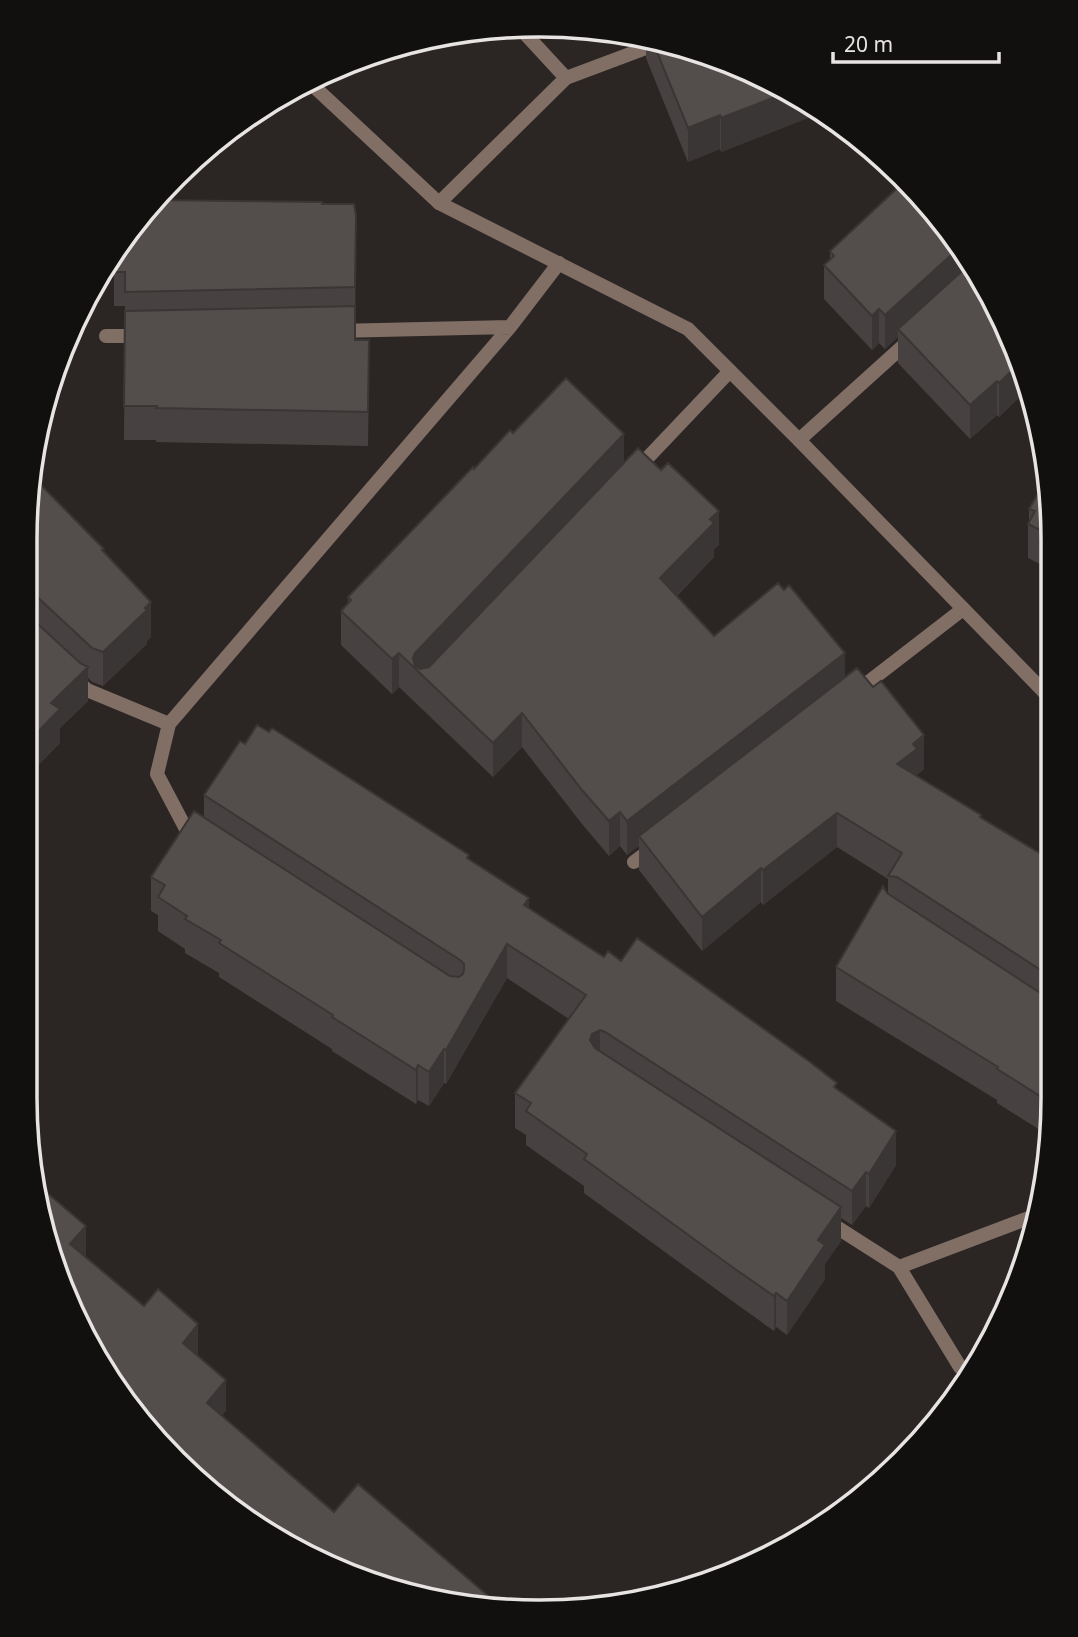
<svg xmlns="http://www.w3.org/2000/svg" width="1078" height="1637" viewBox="0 0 1078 1637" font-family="'Noto Sans',sans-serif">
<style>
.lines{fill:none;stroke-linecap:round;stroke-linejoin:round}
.lane{stroke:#816f65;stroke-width:14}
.street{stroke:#816f65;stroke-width:14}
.wall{fill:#474241}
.shaded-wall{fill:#3a3635}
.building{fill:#534d4c;stroke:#3a3635;stroke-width:2}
.rim{fill:none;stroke:#e7e4e3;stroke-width:3.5}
</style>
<rect width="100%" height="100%" fill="#2b2624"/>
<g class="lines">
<path class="lane" d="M518,26L566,78
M439,203L566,78L662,42
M336,331L510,327
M106,336H141
M799,440L912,338
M637,469L730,371
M75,679L87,690L169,724L157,774L186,829L198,837
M853,694L963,609
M169,724L510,327L559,263
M634,862L654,847
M827,1221L899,1267L960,1367L970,1371
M899,1267L1034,1216"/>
<path class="street" d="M307,80L439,203L688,329L799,440L1051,699"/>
</g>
<path class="wall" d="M626,34L705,52L797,94L823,112L721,152L720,149L688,162L646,58V38L638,41L637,38L629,41Z
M322,204L356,215L355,340L369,375L368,446L156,442V440H124L125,306H114V256Z
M830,251L1001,312L1030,390L1027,393L1026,391L999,417L997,415L970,439L898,363V337L885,349L879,343L872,350L824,299V265L830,259Z
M513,433L624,462L719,545L714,549V557L677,596L714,636L845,678L924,769L917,775V776L981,817L1051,865L1049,1116L1040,1130L997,1103V1100L836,1001V967L887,893L888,894V879L837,847L763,905L761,902L702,951L639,870V846L627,855L620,846L609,856L582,824L522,747L493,777L399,687L392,694L341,645V611L348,604V597L474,469Z
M29,473L104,552L151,637L147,641V644L103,686L92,682L88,678V701L60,728V743L27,777Z
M1052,506V570L1028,558V524L1029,521V509Z
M245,744L469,860L529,908L604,957L621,961L837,1089L896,1165L869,1208L866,1206L852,1225L841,1218V1241L825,1264V1279L787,1335L776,1327L774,1331L735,1303L584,1193V1186L526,1145V1135L515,1128V1093L569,1019L507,978L446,1084L444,1083L429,1106L418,1100L416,1104L332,1051V1049L219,977V973L185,953V949L158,931V915L151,911V877L204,818V795Z"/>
<path class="shaded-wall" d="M629,34L637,36V38L629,41Z
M638,36L646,38L638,41Z
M791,91L797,94L823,112L721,152V118Z
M720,115V149L688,162V128Z
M960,247L974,269L898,329V337L885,349V315Z
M879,309V343L872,350V316Z
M1020,363L1026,378V391L999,417V383Z
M997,381V415L970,439V405Z
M1027,381L1030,390L1027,393Z
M624,434V468L424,677L413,666V658L415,653Z
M719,511V545L714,549V557L660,612V578L710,519Z
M151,602V637L147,641V644L103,686V652Z
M399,653V687L392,694V659Z
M845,653V687L639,836V846L627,855V821Z
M88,667V701L60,728V743L27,777V743L51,703Z
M522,713V747L493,777V743Z
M924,735V769L917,775V783L897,764L913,744Z
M620,812V846L609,856V821Z
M837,813V847L763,905V870Z
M761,868V902L702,951V917Z
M529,898V932L524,905Z
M507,944V978L446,1084V1050Z
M600,1030V1064L590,1040L592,1034Z
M444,1049V1083L429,1106V1072Z
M418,1065V1100L416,1104V1070Z
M1049,1081V1116L1040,1130V1096Z
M896,1131V1165L869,1208V1174Z
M866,1172V1206L852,1225V1191Z
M841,1207V1241L825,1264V1279L787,1335V1301L818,1240Z
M86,1226V1257L70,1244Z
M776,1293V1327L774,1331V1296Z
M198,1324V1355L183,1374V1343Z
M226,1380V1411L207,1434V1403Z"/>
<path class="building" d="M652,40L705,52L791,91L721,118L720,115L688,128Z
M905,181L947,226L960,247L885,315L879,309L872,316L824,265L834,256L830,251Z
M152,200L322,202V204H354L356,215L355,287L125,292V272H114V256Z
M971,263L1001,312L1020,363L999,383L997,381L970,405L898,329Z
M355,306V340H369L368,412L156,408L157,406H124L125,311Z
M566,378L624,434L415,653L413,658L415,666L420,669L429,667L638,448L661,470L668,463L719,511L710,519L714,523L660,578L714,636L778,583L784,590L789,585L845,653L627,821L620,812L609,821L582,790L522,713L493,743L399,653L392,659L341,611L351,600L348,597L473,467L474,469L510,430L513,433Z
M29,473L104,549L102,550L151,602L145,608L147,610L103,652L92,648L34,594L28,593Z
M1048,477L1052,506V536L1028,524L1035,511L1029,509Z
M28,615L80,663L88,667L51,703L60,709L27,743Z
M857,668L873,687L881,681L924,735L913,744L917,749L897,764L981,815L980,817L1046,857L1044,860L1051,865L1050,976L897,877L888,876L902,853L837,813L763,870L761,868L702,917L639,836Z
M257,725L269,732L272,728L469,855L467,858L529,898L524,905L604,957L608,951L621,961L637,938L810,1062L837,1083L834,1087L896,1131L869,1174L866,1172L852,1191L605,1032L600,1030L592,1034L590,1040L595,1048L841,1207L818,1240L825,1245L787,1301L776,1293L774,1296L735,1269L584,1159L587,1154L526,1111L531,1103L515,1093L586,995L507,944L446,1050L444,1049L429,1072L418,1065L416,1070L332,1017L333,1015L219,943L221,940L185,919L187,916L158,897L165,885L151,877L194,811L450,976L459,977L463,974L464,969V964L460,960L204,795L240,741L245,744Z
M883,886L887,893L1045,996H1050L1049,1081L1040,1096L997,1069L998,1067L836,967Z
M39,1186L86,1226L70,1244L144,1306L158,1289L198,1324L183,1343L226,1380L207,1403L334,1512L358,1484L500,1606L505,1600L517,1611H505L342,1573L225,1506L111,1384L52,1263Z"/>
<path d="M0 0H1078V1637H0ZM539 37H539A502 502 0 0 1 1041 539V1098A502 502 0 0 1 539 1600H539A502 502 0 0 1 37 1098V539A502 502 0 0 1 539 37Z" fill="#12100f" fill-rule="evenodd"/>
<path class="rim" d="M539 37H539A502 502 0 0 1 1041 539V1098A502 502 0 0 1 539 1600H539A502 502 0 0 1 37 1098V539A502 502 0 0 1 539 37Z"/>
<path d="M833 52v10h166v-10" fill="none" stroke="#e7e4e3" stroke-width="3.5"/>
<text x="844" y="52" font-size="21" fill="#e7e4e3" stroke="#12100f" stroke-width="5" paint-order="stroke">20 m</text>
</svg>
